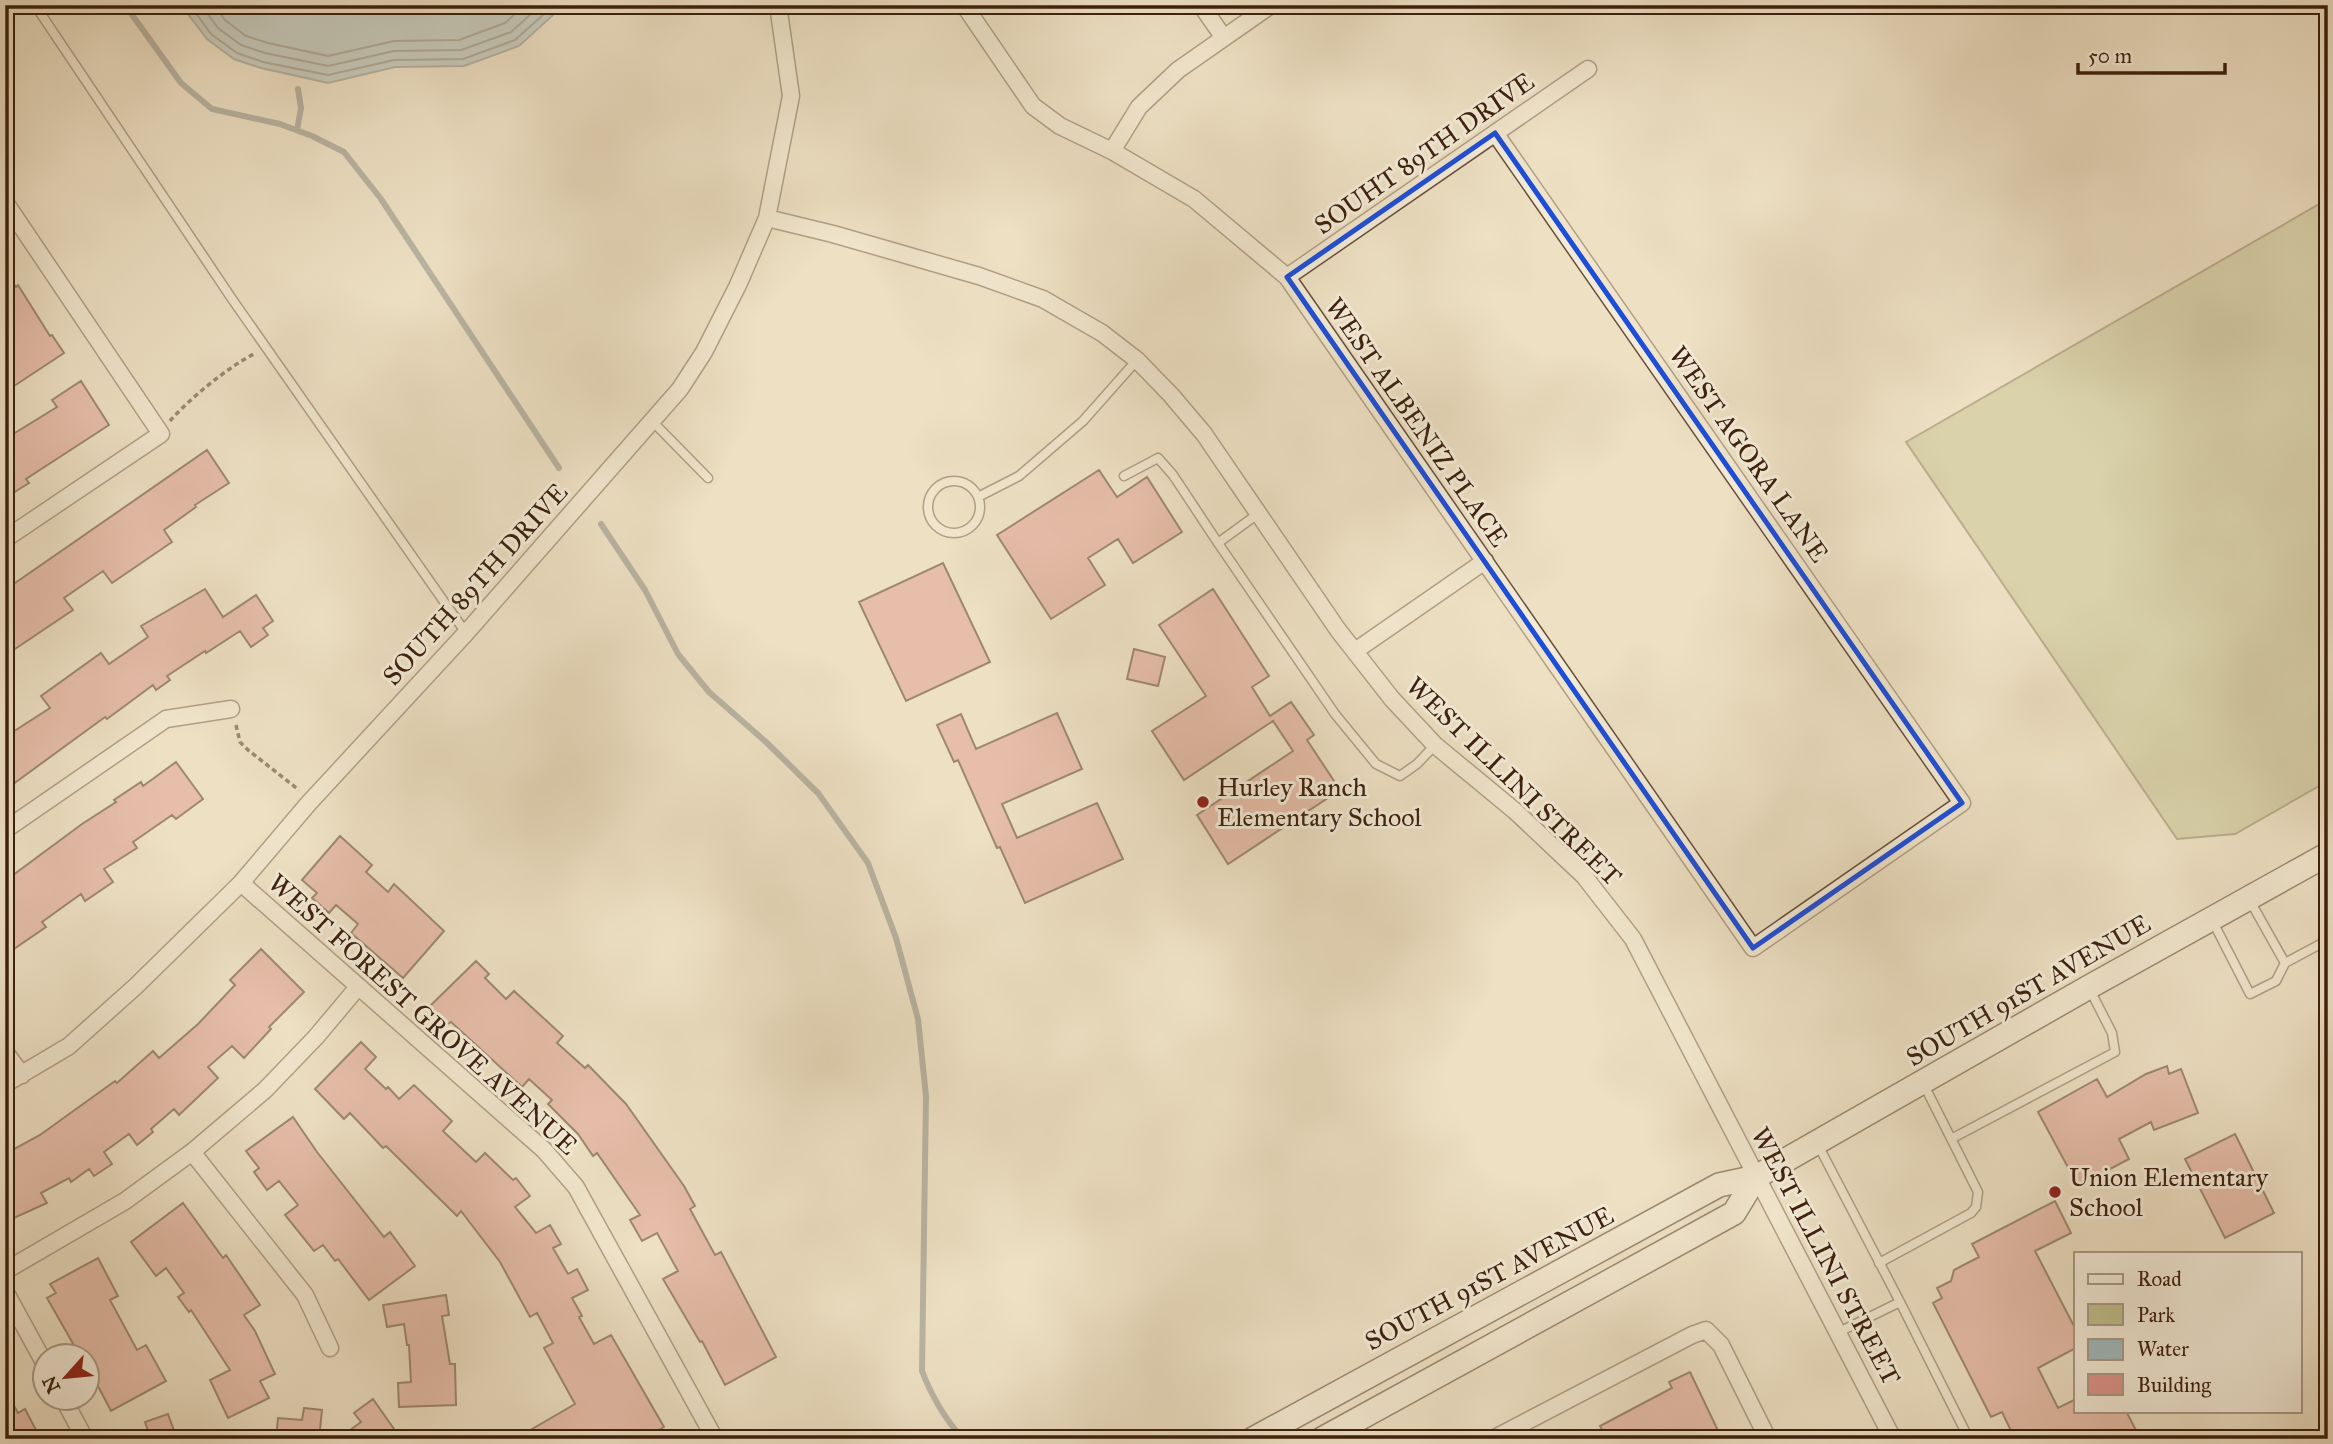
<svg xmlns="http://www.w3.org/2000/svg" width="2333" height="1444" viewBox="0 0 2333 1444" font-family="'IM FELL Great Primer',serif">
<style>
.green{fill:#c0c08e;stroke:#7e704e;stroke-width:2}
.water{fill:#a0babf;stroke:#787c78;stroke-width:2}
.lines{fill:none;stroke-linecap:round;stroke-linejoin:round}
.shore{stroke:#6e6d66;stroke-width:2}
.stream{stroke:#787c78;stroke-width:6}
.building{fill:#dd948b;stroke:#3d200d;stroke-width:2}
.lane-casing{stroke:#69503a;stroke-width:11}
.street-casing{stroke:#69503a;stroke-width:19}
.secondary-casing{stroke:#3d200d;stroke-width:26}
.path{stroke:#3d200d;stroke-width:3.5;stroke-dasharray:5 3.5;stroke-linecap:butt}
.lane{stroke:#f3ebd8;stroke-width:8}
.street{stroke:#f3ebd8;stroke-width:16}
.secondary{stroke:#f3ebd8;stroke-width:23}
.marked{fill:none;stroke:#1d4ed8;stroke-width:5;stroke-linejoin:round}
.poi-dot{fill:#8f2418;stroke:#f3ebd8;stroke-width:2.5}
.labels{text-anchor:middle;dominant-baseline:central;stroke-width:6;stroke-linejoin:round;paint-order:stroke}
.street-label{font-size:26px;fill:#3d200d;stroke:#f3ebd8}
.poi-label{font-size:26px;fill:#3d200d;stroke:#f3ebd8;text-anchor:start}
</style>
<rect width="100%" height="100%" fill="#ede0c3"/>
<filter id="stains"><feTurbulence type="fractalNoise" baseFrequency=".00286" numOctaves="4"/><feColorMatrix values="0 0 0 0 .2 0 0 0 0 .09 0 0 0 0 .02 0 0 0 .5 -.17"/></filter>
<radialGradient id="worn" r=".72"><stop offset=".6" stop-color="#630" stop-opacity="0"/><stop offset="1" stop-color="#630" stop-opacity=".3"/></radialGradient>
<path class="green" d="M2328,199V781L2235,834L2177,839L1906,442Z"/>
<path class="water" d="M181,5H564L519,46L464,66L395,67L328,83L261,68L234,59L207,39Z"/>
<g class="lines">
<path class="shore" d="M190,5L211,34L237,53L263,62L328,75L394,60L463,59L515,40L554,5
M201,5L218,28L241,45L265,53L328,66L394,51L461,50L511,32L541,5
M214,5L225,20L246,36L268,43L328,56L394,41L459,40L505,23L525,5"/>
<path class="stream" d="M125,5L181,83L212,109L280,124L312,136L344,152L381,199L559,468
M297,130L301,108L298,89
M601,524L645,590L678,654L709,692L766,742L818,793L868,863L896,938L918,1019L926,1096L922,1371C932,1397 944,1418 963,1439"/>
</g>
<path class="building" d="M5,271L16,287L18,285L50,336L52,335L64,353L5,392Z
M81,381L109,425L26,479L29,483L5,498V439L57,407L52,400Z
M207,450L229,483L195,505L196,507L164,530L172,542L112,583L103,571L64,598L73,610L12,651L5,642V590Z
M1099,470L1117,497L1147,477L1182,532L1133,563L1118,539L1088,558L1105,585L1051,619L997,535Z
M943,563L990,662L906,701L859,602Z
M205,589L223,617L256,595L273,621L263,628L268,635L251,647L240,631L206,653L205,651L167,676L170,680L156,690L153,685L107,719L105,717L5,790V737L50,708L41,696L101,653L109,664L148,637L141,626Z
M1213,589L1269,676L1252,687L1270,716L1291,702L1314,735L1307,740L1340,790L1228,864L1197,815L1293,751L1273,721L1184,780L1152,731L1206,696L1159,625Z
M1134,649L1165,657L1158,686L1127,679Z
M1057,713L1082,769L1002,804L1017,838L1097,803L1123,859L1025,903L1000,847L997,848L958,760L954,762L937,725L961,714L976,749Z
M176,762L203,799L176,819L172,815L133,842L137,848L104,869L113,882L85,901L81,894L42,922L46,927L5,955V881L82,824L116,802L114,800L141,782L143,786Z
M340,836L372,865L366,872L388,892L394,884L444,931L403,978L351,933L358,924L336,905L329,913L312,898L317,893L302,880Z
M261,949L304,992L269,1027L271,1029L244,1058L232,1046L208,1067L218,1078L179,1115L174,1109L151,1129L153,1132L137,1145L129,1134L104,1152L112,1164L94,1176L89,1169L71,1182L69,1178L41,1193L47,1203L5,1222V1154L40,1135L115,1081L117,1083L153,1051L159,1058L198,1024L235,985L230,980Z
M476,961L489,974L485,978L506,999L514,991L563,1036L557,1043L585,1068L588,1065L626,1104L684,1186L695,1206L690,1209L715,1255L721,1252L776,1357L725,1385L702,1341L700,1342L663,1279L678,1271L657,1233L642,1241L630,1220L640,1215L597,1153L593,1156L578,1134L548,1104L552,1100L529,1079L522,1087L451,1022L448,1024L430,1006Z
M361,1042L376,1057L365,1069L386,1089L388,1087L399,1099L414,1085L452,1121L443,1131L476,1162L485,1153L513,1180L516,1178L530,1196L515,1207L536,1233L550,1225L561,1244L553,1248L568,1274L577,1269L588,1290L572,1298L582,1316L579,1317L594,1344L611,1335L664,1427L643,1439H515L575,1404L544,1348L553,1343L537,1313L530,1317L500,1262L461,1211L457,1216L386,1146L383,1148L350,1113L344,1119L315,1089Z
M2167,1066L2169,1074L2181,1069L2198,1113L2154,1130L2151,1122L2119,1139L2129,1159L2078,1186L2038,1112L2097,1079L2107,1097L2146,1074Z
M293,1117L317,1152L384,1237L390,1232L415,1266L369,1300L338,1259L335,1261L323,1245L314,1251L285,1215L298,1205L279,1181L267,1190L254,1172L259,1168L246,1151Z
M2235,1134L2274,1213L2225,1238L2185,1159Z
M2055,1201L2071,1233L2035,1251L2076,1330V1348L2038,1368L2058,1408L2076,1399V1411H2126L2138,1434L2129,1439H2015L2002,1412L1991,1417L1933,1303L1942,1298L1937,1288L1951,1281L1954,1270L1979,1257L1972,1244Z
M183,1203L223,1258L226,1255L260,1305L244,1315L255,1331L275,1374L260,1381L269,1398L228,1418L210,1380L230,1370L191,1310L189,1312L178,1297L184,1293L166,1268L156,1276L131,1242Z
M98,1258L118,1296L110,1300L137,1350L146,1345L166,1381L111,1411L88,1367V1356H80L47,1298L56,1293L50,1284Z
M446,1295L449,1315L442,1316L450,1364H455L456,1405L399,1407L398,1383L411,1382L409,1345H407L404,1324L387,1327L383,1305Z
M1690,1372L1722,1439H1607L1600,1426L1672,1388L1669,1382Z
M5,1389L18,1413L25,1409L36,1430L19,1439H5Z
M373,1399L401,1439H338L361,1422L354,1413Z
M304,1408L322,1410L319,1439H276L278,1418L302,1420Z
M168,1414L177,1439H151L145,1422Z"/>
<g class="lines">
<defs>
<path id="lane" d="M35,5L232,299L466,633
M653,422L708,478
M1124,476L1158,458L1173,475L1218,543
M928 507a26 26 0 1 1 52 0a26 26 0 1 1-52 0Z
M978,497L1019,476L1083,421L1137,360
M1259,513L1218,543L1335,714L1376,764L1400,776L1417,764L1435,745
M2249,899L2285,963
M2213,922L2250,994L2276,981L2285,963L2328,940
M1951,1139L2115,1052L2112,1033L2089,988
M1818,1145L1900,1302
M1879,1263L1971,1213L1976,1207L1978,1192L1924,1085
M1839,1332L1900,1302L1969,1439"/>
<path id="street" d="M964,5L1033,106L1060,126L1112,151L1194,199L1287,277L1753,948L1962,803L1495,133
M1201,5L1224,38
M1112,151L1139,107L1178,70L1271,5
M5,202L161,434L5,539
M767,218L833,234L979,276L1043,299L1102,333L1137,360L1171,395L1204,434L1338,630L1392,699L1435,745L1515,811L1584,876L1633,939L1893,1439
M1287,277L1588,69
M1355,651L1485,561
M5,830L166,719L231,709
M241,883L544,1150L576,1187L715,1439
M5,1052L22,1075
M5,1084L69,1046L136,986L241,883L308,804L466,633L680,389L704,352L738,285L767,218L791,96L778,5
M192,1152L305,1295L330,1348
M5,1271L125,1201L192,1152L265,1090L316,1037L358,987
M5,1291L46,1366
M63,1398L85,1439
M1493,1439L1692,1335L1706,1330L1721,1345L1768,1439"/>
<path id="secondary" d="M1253,1439L1719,1185L1756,1177L2089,987L2328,854
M1322,1439L1734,1213L1756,1177"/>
</defs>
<use href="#lane" class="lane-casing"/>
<use href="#street" class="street-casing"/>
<use href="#secondary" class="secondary-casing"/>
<path class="path" d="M170,421C189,399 228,367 254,354
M236,725L240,742L248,750L299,790"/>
<use href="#lane" class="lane"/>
<use href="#street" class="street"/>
<use href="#secondary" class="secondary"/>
</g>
<path d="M0 0H2333V1444H0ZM1495,133L1962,803L1753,948L1287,277Z" fill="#ede0c3" fill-opacity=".55" fill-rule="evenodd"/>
<path class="marked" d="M1495,133L1962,803L1753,948L1287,277Z"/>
<g class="poi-dot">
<circle cx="1203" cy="802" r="7"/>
<circle cx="2055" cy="1192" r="7"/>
</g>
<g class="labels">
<g class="street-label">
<text transform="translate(1424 153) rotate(-35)">SOUHT 89TH DRIVE</text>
<text transform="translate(1417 422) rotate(55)">WEST ALBENIZ PLACE</text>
<text transform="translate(1749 454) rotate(55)">WEST AGORA LANE</text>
<text transform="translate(475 584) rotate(-48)">SOUTH 89TH DRIVE</text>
<text transform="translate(1514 781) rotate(44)">WEST ILLINI STREET</text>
<text transform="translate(2028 990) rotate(-30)">SOUTH 91ST AVENUE</text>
<text transform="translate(423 1014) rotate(42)">WEST FOREST GROVE AVENUE</text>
<text transform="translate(1826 1256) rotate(62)">WEST ILLINI STREET</text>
<text transform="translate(1489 1278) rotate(-28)">SOUTH 91ST AVENUE</text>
</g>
<g class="poi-label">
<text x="1217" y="787">Hurley Ranch<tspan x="1217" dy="30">Elementary School</tspan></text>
<text x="2069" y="1177">Union Elementary<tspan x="2069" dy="30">School</tspan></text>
</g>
</g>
<rect width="2333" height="1444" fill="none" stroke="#ede0c3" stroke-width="28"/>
<rect x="7" y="7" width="2319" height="1430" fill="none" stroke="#3d200d" stroke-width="3.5"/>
<rect x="14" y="14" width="2305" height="1416" fill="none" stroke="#3d200d" stroke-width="2"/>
<rect x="2074" y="1252" width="228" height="161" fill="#f3ebd8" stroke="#aa9a87" stroke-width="2"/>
<rect x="2088" y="1274" width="35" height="10" fill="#f3ebd8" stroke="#aa9a87" stroke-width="2"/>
<text x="2137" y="1286" font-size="21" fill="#3d200d">Road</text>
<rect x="2088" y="1304" width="35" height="21" fill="#c0c08e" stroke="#aa9a87" stroke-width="2"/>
<text x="2137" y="1322" font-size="21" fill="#3d200d">Park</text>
<rect x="2088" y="1339" width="35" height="21" fill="#a0babf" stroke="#aa9a87" stroke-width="2"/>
<text x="2137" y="1356" font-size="21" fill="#3d200d">Water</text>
<rect x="2088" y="1374" width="35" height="21" fill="#dd948b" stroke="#aa9a87" stroke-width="2"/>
<text x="2137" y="1392" font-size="21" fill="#3d200d">Building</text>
<g transform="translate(66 1377) rotate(243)"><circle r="33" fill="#f3ebd8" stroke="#aa9a87" stroke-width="2"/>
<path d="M0-5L12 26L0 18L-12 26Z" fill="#8f2418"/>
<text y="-10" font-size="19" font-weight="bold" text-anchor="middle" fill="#3d200d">N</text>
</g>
<path d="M2078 63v10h147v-10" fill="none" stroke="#3d200d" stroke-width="3.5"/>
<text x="2088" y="63" font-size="21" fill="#3d200d" stroke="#f3ebd8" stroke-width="5" paint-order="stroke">50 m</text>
<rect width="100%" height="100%" filter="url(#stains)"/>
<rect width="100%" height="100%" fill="url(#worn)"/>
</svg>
